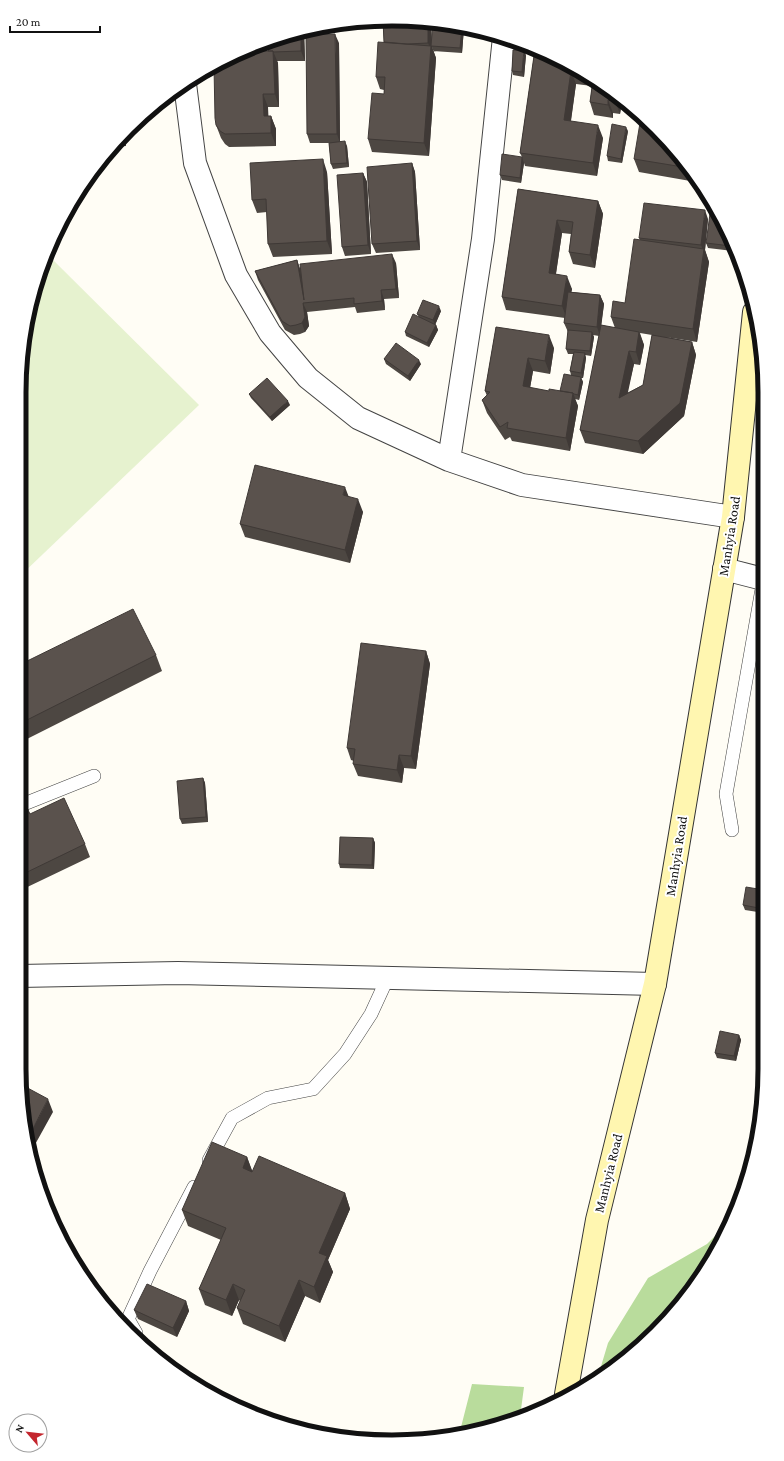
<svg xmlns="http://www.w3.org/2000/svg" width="784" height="1461" viewBox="0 0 784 1461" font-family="'Crimson Pro',serif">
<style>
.forest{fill:#b9dc9c}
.pitch{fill:#e6f2cf}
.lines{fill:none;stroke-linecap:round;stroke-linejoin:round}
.lane-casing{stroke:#444;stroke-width:14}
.street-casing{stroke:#444;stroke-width:24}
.secondary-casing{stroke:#333;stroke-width:24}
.lane{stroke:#fff;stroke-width:13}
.street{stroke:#fff;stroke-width:22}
.secondary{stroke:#fff6b0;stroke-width:22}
.wall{fill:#4d4742;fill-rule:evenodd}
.shaded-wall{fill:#3f3936}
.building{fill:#5a524d;stroke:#3f3936}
.labels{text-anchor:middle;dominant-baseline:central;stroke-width:4;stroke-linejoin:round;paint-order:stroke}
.street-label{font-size:14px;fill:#111;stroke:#fff}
.rim{fill:none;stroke:#111;stroke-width:5}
</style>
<rect width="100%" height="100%" fill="#fffdf5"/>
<path class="forest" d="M729,1222L715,1255L638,1349L599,1373L608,1343L648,1278L707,1244Z
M472,1384L524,1387L520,1417L460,1431Z"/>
<path class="pitch" d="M48,255L199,405L20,576V368L32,295Z"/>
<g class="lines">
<defs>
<path id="lane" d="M19,806L94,776
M732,830L726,794L763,583
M209,1160L232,1118L268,1098L313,1089L345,1054L371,1014L388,977
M136,1333L128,1319L150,1271L194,1187"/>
<path id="street" d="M185,84L195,163L236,275L270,333L308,378L358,418L449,460L522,485L733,517
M449,460L483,239L504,37
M724,569L763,579
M19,976L178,973L655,984"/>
<path id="secondary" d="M566,1394L597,1220L655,984L733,517L754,312"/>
</defs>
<use href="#lane" class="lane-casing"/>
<use href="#street" class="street-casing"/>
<use href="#secondary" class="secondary-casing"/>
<use href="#lane" class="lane"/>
<use href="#street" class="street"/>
<use href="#secondary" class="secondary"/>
</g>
<path class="wall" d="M383,20L431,22L432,43L464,28L462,53L433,51L432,47L436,58L429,156L372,152L368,139L384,94V90L380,89L376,77L384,42Z
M304,30L305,61H277L278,63L279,107H268V116H271L276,129V146L229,147L225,144L221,138L216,125L266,51H268L295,32Z
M339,43L340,142L347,146L349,167L333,169L331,164L329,143H310L307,134Z
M535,49L578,69L622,102L620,114L613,113V118L594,115L590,102L592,86L576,84L571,121L603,138L597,176L525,166L524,163L521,183L502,180L500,175L522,157L520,153Z
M526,55L524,77L513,75L512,71Z
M656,128L697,178L696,182L639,172L634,159Z
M628,131L622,163L608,161L607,156Z
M126,133V146L111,147Z
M412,163L415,172L420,250L376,253L372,244Z
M327,172L332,254L273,257L268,244L267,212L257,213L252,200Z
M363,173L367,182L371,254L345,256L342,247Z
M518,189L598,201L603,214L595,268L573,264L569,252L571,234L562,233L556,274L572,289L571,292L600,295L604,304L601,325L615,328L611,317L625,303L640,240L639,238L708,219L705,250L709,262L697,342L665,337L692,342L696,355L684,416L643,454L585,443L580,430L599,336L593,335L594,337L591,356L585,355L586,358L583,378H581L583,382L579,400L575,399L578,406L570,451L512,441L510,437L505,440L487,413L482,400L487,396L485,391L496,327L554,348L550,374L533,371L530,388L549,391H560L571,375L570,371L573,354H568L566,349L568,332L564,323L565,318L506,310L502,297ZM640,333L652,335L643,385L627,393L634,364L640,365L644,345Z
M717,215L733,247V251L708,248L706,243Z
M297,260L300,269L396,263L399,298L384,299L385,310L357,313L355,307L307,312L309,326L305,332L300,334L294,335L285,330L258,280L255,271Z
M441,311L435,325H436L438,330L429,347L406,336L405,332L419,317L417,314Z
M384,359L421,364L410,381L386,364Z
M249,394L290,405L272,421L251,398Z
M349,497L363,512L350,563L245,537L240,524Z
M426,651L430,664L416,769L404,768L402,783L358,776L353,764L354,761L351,760L347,748Z
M156,655L162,671L19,743V665Z
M763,736V778L757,762Z
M203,778L205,783L208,822L182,824L180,819Z
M19,802L30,814L85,844L90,857L19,891Z
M373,838L375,843L374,869L340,868L339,864Z
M764,890V913L745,910L743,905Z
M739,1035L741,1040L736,1061L717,1058L715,1053Z
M247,1157L252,1171L345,1193L350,1209L328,1260L333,1272L320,1303L305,1296L285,1342L243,1324L237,1308L240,1301L239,1300L232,1316L205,1305L199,1289L221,1240L188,1226L182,1210Z
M186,1301L189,1311L177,1337L138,1319L134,1310Z"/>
<path class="shaded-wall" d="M428,22H431L432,47L436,58L429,156L424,143L431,50L428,43Z
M462,27L464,28L462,53L460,48Z
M304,30L305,61L301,51V31Z
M335,34L339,43L340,143L337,134Z
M266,43L267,64L262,51V44Z
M524,50L526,55L524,77L522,72Z
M273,51L278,63L279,107L275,94Z
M571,71L576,84L569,133L564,120Z
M263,94L268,107L269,129L264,116Z
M616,98L622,102L620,114L615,101Z
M608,100L613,113V118L608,105Z
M271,116L276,129V146L271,133Z
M598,125L603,138L597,176L593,163Z
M626,127L628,131L622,163L621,159Z
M126,133V146L123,135Z
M345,141L347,146L349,167L347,163Z
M522,158L524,163L521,183L520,178Z
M323,159L327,172L332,254L327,241Z
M412,163L415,172L420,250L417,241Z
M363,173L367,182L371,254L368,245Z
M694,175L697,178L696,182Z
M598,201L603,214L595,268L590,255Z
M705,210L708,219L705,250L709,262L697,342L693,329L704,253L701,245Z
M557,220L562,233L554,286L549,273Z
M731,244L733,247V251L731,246Z
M392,254L396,263L399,298L396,289Z
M297,260L300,269L304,300Z
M567,276L572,289L567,319L562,306Z
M381,290L384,299L385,310L382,301Z
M600,295L604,304L600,336L597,327Z
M303,303L307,312L309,326L305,332L302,323Z
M439,306L441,311L435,325L433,320Z
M436,325L438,330L429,347L427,343Z
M592,332L594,337L591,356L590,351Z
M639,332L644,345L640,365L636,352Z
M549,335L554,348L550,374L545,361Z
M692,342L696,355L684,416L643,454L638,441Z
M629,351L634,364L624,411L619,398Z
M585,353L586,358L583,378L581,373Z
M528,358L533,371L528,399L523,386Z
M419,360L421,364L410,381L408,376Z
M581,377L583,382L579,400L578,395Z
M573,393L578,406L570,451L566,438Z
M288,401L290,405L272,421L270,417Z
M345,487L350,500L343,495Z
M358,499L363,512L350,563L345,550Z
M426,651L430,664L416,769L411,756Z
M399,755L404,768L402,783L397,770Z
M203,778L205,783L208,822L206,817Z
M373,838L375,843L374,869L372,865Z
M739,1035L741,1040L736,1061L734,1056Z
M48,1099L53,1112L32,1150L30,1134Z
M247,1157L253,1173L243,1168Z
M345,1193L350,1209L328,1260L333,1272L320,1303L314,1287L319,1253Z
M299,1280L305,1296L285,1342L279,1326Z
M233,1284L239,1300L232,1316L226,1300Z
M186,1301L189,1311L177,1337L173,1328Z"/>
<path class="building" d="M383,20L428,22V43L407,44L384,42Z
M433,22H440L462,27L460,48L431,46Z
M301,31V51L273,52V51H268V42L295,32Z
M335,34L337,134H307L306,35Z
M378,42L431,46L424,143L368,139L372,93L384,94L385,77H376Z
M262,44V51H273L275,94H263L264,116H271V133L225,134L220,131L216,125L215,118L214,66L227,58Z
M535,49L578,69L583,72L571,71L564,120L598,125L593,163L520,153Z
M513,50H524L522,72L512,71Z
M593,80L616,98L615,101L608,100V105L590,102Z
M641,117L656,128L689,168L634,159Z
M612,124L626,127L621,159L607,156Z
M345,141L347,163L331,164L329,143Z
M502,154L522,157V158L520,178L500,175Z
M323,159L327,241L268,244L266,199L252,200L250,163Z
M412,163L417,241L372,244L367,167Z
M363,173L368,245L342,247L337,175Z
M518,189L598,201L590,255L569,252L573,222L557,220L549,273L567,276L562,306L502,297Z
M644,203L705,210L701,245L639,238Z
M710,214L717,215L731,244V246L706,243Z
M634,239L704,249L693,329L611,317L613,301L625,303Z
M392,254L396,289L381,290L382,301L354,304V298L303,303L305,317L302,323L296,325L290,326L282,321L255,271L297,260L304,300L300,264Z
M568,292L600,295L597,327L564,323Z
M423,300L439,306L433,320L417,314Z
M413,314L436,325L427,343L405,332Z
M601,325L639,332L636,352L629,351L619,398L643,385L652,335L692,342L680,403L638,441L580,430Z
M496,327L549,335L545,361L528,358L523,386L549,391V389L573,393L566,438L507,428L508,422L500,427L482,400L490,392L485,391Z
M568,330L592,332L590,351L566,349Z
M396,343L419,360L408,376L384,359Z
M574,352L585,353L581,373L570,371Z
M564,374L581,377L578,395L574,394L573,393L560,391Z
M267,378L288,401L270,417L249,394Z
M255,465L345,487L343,495L358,499L345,550L240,524Z
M133,609L156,655L19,724V665Z
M361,643L426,651L411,756L399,755L397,770L353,764L355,749L347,748Z
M763,736V763L757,762Z
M203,778L206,817L180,819L177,781Z
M64,798L85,844L19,876V802L23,800L30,814Z
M340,837L373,838L372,865L339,864Z
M746,887L764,890V909L743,905Z
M720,1031L739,1035L734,1056L715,1053Z
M22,1085L48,1099L30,1134Z
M212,1142L247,1157L243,1168L252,1172L259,1156L345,1193L319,1253L327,1256L314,1287L299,1280L279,1326L237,1308L245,1290L233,1284L226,1300L199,1289L226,1228L182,1210Z
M147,1284L186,1301L173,1328L134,1310Z"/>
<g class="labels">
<g class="street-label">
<text transform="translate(729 536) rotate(-81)">Manhyia Road</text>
<text transform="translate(676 856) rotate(-81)">Manhyia Road</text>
<text transform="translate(608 1173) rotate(-76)">Manhyia Road</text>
</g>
</g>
<path d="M0 0H784V1461H0ZM392 26H392A366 366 0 0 1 758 392V1069A366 366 0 0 1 392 1435H392A366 366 0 0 1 26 1069V392A366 366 0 0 1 392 26Z" fill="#fff" fill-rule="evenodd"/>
<path class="rim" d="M392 26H392A366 366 0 0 1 758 392V1069A366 366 0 0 1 392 1435H392A366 366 0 0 1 26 1069V392A366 366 0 0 1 392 26Z"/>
<g transform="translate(28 1433) rotate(298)"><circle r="19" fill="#ffffff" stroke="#a0a0a0"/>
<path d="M0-3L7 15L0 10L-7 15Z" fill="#c4262e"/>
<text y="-6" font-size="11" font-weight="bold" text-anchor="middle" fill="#111111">N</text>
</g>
<path d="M10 26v6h90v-6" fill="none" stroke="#111111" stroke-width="2"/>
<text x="16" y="26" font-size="12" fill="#111111" stroke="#ffffff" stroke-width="3" paint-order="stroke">20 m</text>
</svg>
